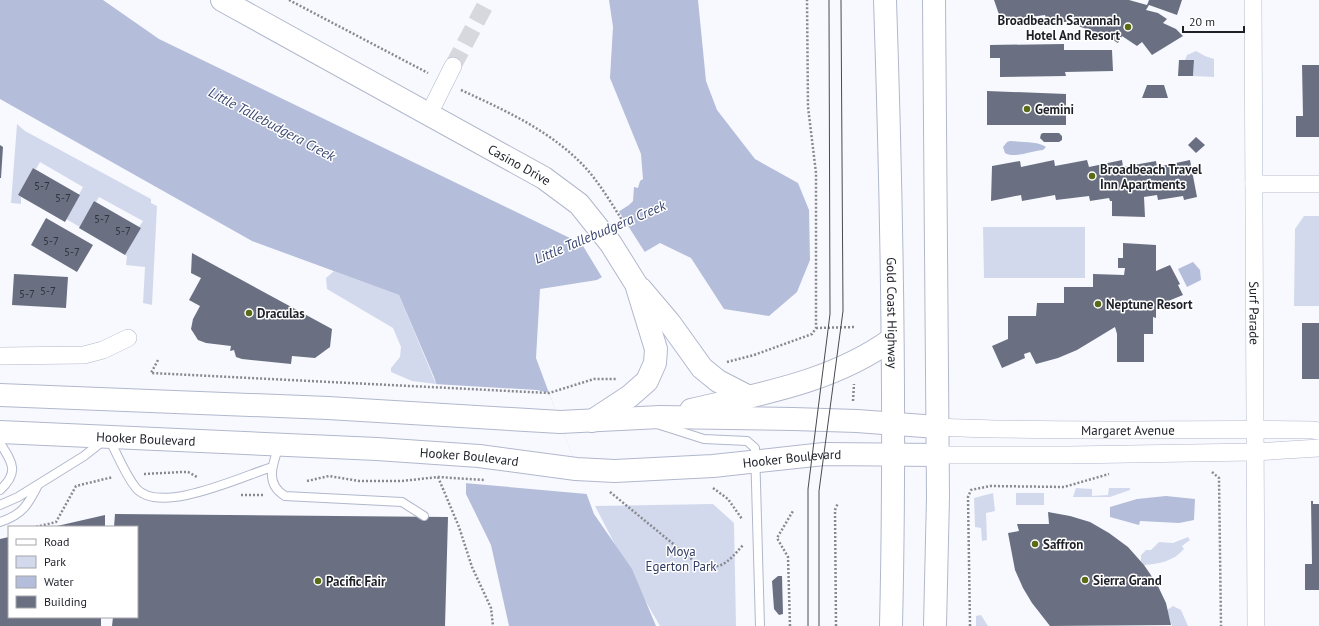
<svg xmlns="http://www.w3.org/2000/svg" width="1319" height="626" viewBox="0 0 1319 626" font-family="'PT Sans',sans-serif">
<style>
.green{fill:#d3d9ec}
.water{fill:#b4bdda}
.pier{fill:#f8f9fe}
.building{fill:#6a7082}
.lines{fill:none;stroke-linecap:round;stroke-linejoin:round}
.street-tunnel{stroke:#d7d8de;stroke-width:17;stroke-dasharray:17 8;stroke-linecap:butt}
.lane-casing{stroke:#b1b8cc;stroke-width:10}
.street-casing{stroke:#b1b8cc;stroke-width:18}
.secondary-casing{stroke:#b1b8cc;stroke-width:24}
.primary-casing{stroke:#b1b8cc;stroke-width:24}
.highway-casing{stroke:#b1b8cc;stroke-width:24}
.path{stroke:#888990;stroke-width:2.5;stroke-dasharray:2 2;stroke-linecap:butt}
.lane{stroke:#fff;stroke-width:8}
.street{stroke:#fff;stroke-width:17}
.secondary{stroke:#fff;stroke-width:22}
.primary{stroke:#fff;stroke-width:22}
.highway{stroke:#fff;stroke-width:22}
.tram{stroke:#484a52;stroke-width:1}
.poi-dot{fill:#5a6b16;stroke:#fff;stroke-width:1.5}
.labels{text-anchor:middle;dominant-baseline:central;stroke-width:3;stroke-linejoin:round;paint-order:stroke}
.number-label{font-size:11px;fill:#31343e}
.poi-label{font-size:13px;font-weight:bold;fill:#1e2028;stroke:#fff;text-anchor:start}
.street-label{font-size:13px;fill:#1e2028;stroke:#fff}
.park-label{font-size:13px;fill:#313c65;stroke:#fff}
.water-label{font-size:14px;font-style:italic;fill:#3b4771;stroke:#fff}
</style>
<rect width="100%" height="100%" fill="#f8f9fe"/>
<path class="green" d="M1196,51L1205,56L1214,59V77L1193,76L1194,61L1185,60L1187,55Z
M17,124L25,131L151,199V203L157,206L152,305L143,303L145,267L126,265L127,256L125,255L141,228L139,227L143,221L99,197L96,202L94,201L80,227L66,219L83,187L40,162L36,169L33,168L18,195L21,197V204L11,203Z
M1304,216H1319V306H1294L1295,229Z
M983,227H1085V278H984Z
M334,271L399,295L436,384L412,381L391,372V368L400,357L401,347L393,328L327,289L326,278Z
M1076,488L1092,489V496L1108,495L1109,488H1130V490L1110,497H1073Z
M993,493L995,511L986,513L987,540L982,541L981,528L975,527L974,498Z
M1016,493H1044V505H1016Z
M713,504L734,523L736,626H660L635,583L595,506Z
M1188,537L1190,540L1182,546L1184,549C1174,561 1159,564 1144,565L1141,561V555L1146,550H1151L1159,542L1173,543Z
M1173,606L1181,610L1188,626H1172L1167,610Z
M981,615L988,626H976V616Z"/>
<path class="water" d="M0,0H103L159,39L574,240L629,205L633,201L634,187L638,188L640,181L643,179L641,154L610,78L613,27L609,0H698L706,81L717,110L755,159L798,183L809,210L810,260L797,292L769,316L724,309L691,258L660,243L597,280L540,289L536,358L594,514L632,569L656,626H509L491,545L466,494V473L434,377L399,295L252,241L0,99Z
M1010,141C1020,142 1039,141 1046,147L1043,150C1034,150 1014,159 1005,153L1003,147L1007,142Z
M1193,262L1200,270L1201,280L1187,287L1178,269Z
M1166,496L1195,499L1194,520L1179,523L1140,521L1139,525L1110,517V507L1137,499Z"/>
<path class="pier" d="M618,210L646,254L603,279L577,236Z
M434,384L537,390L549,393L587,494L464,483V473Z"/>
<path class="building" d="M994,0H1129L1147,5L1149,0H1182L1177,15L1149,5L1146,10L1158,13L1167,19L1163,23L1176,29L1183,36L1152,55L1142,42L1137,46L1122,36L1118,43L1106,36L1067,22H1047L1045,15L1024,18L1003,26Z
M1064,44V50H1112L1113,71L1065,72L1066,76L1000,77V58H990V45Z
M1179,60H1194L1193,76H1178Z
M1302,65H1319V137H1296V116H1303Z
M1147,85H1164L1168,98H1142Z
M987,91L1066,94V125H987Z
M1043,133H1059L1062,136V140L1059,142H1044L1040,138L1041,134Z
M1196,137L1205,145L1196,153L1188,145Z
M0,145L3,147L1,178H0Z
M1054,160L1055,166L1087,160L1089,167L1122,160L1123,167L1156,161L1157,167L1190,160L1197,197L1184,200L1183,196L1158,200L1157,195L1144,197L1145,217L1112,216V201H1110L1109,198L1090,201L1089,196L1056,200L1055,195L1022,201L1021,195L991,201L992,166L1020,161L1021,167Z
M33,168L80,195L65,222L18,195Z
M94,201L141,228L125,255L79,228Z
M46,218L93,245L77,272L31,245Z
M1123,243L1156,245V271L1170,265L1180,284L1178,285L1183,295L1156,306V318L1153,317V334H1144V362H1117V334L1115,327L1077,350L1058,358L1036,364L1030,352L1024,354L1025,358L1002,368L992,346L1008,339V316H1036L1037,303H1064V287H1093V274L1124,275L1125,268H1118V258H1123Z
M192,253L332,329L330,347L315,358L292,356L291,364L242,359L236,357L234,350L230,351L231,346L206,343L198,340L191,329L193,319L200,306L189,300L201,278L191,273Z
M14,274L68,277L66,308L12,305Z
M1302,323H1319V379H1302Z
M1311,501H1313V504H1319V590H1305V564H1312Z
M1048,512L1070,516L1090,522L1109,533L1128,547L1144,565L1157,584L1166,603L1171,625L1050,626L1032,603L1023,588L1015,570L1008,533L1019,531L1017,524H1049Z
M115,514L448,517L445,626H112L113,617H137V527H114Z
M105,515V527H57V526Z
M9,537V617H101V626H0V539Z
M778,576H782L783,614L779,615L774,609L772,581Z"/>
<g class="lines">
<path class="street-tunnel" d="M453,66L488,0"/>
<defs>
<path id="lane" d="M660,425L704,439L747,441L755,448L760,626
M0,443C12,462 20,472 0,490
M279,446C272,465 265,484 285,496L402,502L424,516
M0,505L18,497L84,456L108,437C117,453 124,473 136,488C159,516 243,476 272,467
M0,522C22,515 28,505 38,485"/>
<g id="street">
<path id="s1" d="M1253,0L1256,626"/>
<path d="M429,114L453,66"/>
<path d="M1254,184H1319"/>
<path d="M0,356L84,355L103,350L128,338"/>
<path id="s2" d="M937,427C1062,433 1188,428 1313,430L1319,431"/>
<path d="M938,455H1069L1254,452L1319,448"/>
</g>
<g id="secondary">
<path id="s3" d="M222,0L544,178L579,204L611,244L636,284L656,349L655,363L647,381L630,396L592,421"/>
<path d="M641,289L669,322L702,368L718,381L749,397"/>
</g>
<g id="primary">
<path d="M0,395L328,408L560,422L660,417L793,419L857,421L937,427"/>
<path d="M691,410C760,394 833,382 892,339"/>
<path id="s4" d="M0,432L377,449L479,456L576,469L615,471L713,466L824,454L938,455"/>
</g>
<g id="highway">
<path id="s5" d="M885,0C892,208 896,417 891,626"/>
<path d="M934,0L938,497L935,626"/>
</g>
</defs>
<use href="#lane" class="lane-casing"/>
<use href="#street" class="street-casing"/>
<use href="#secondary" class="secondary-casing"/>
<use href="#primary" class="primary-casing"/>
<use href="#highway" class="highway-casing"/>
<path class="path" d="M289,0L428,73
M461,90C504,110 547,129 581,163C598,180 611,203 624,223
M816,328L856,327
M158,360L151,373L549,393L594,379H616
M727,362L754,355L812,334L816,328V173L808,107L807,0
M853,401L854,384
M1212,472L1219,478L1221,626
M144,474L182,472H188L197,477
M438,477L459,527L472,567L491,608L493,626
M307,481L329,476L359,481H402L438,477L485,480
M713,488L728,499L742,519
M610,492L694,561C720,573 726,564 743,545
M241,495H263
M36,527L56,522L76,486L113,477
M790,626L788,557L777,538L793,511
M836,626L835,510L838,503
M970,626L968,497L971,490L990,486L1064,487L1109,474"/>
<use href="#lane" class="lane"/>
<use href="#street" class="street"/>
<use href="#secondary" class="secondary"/>
<use href="#primary" class="primary"/>
<use href="#highway" class="highway"/>
<path class="tram" d="M808,626V489L830,314L829,0
M819,626V491L843,311L841,0"/>
</g>
<g class="poi-dot">
<circle cx="1128" cy="27" r="4"/>
<circle cx="1027" cy="109" r="4"/>
<circle cx="1092" cy="176" r="4"/>
<circle cx="1098" cy="304" r="4"/>
<circle cx="249" cy="313" r="4"/>
<circle cx="1035" cy="544" r="4"/>
<circle cx="1085" cy="580" r="4"/>
<circle cx="318" cy="581" r="4"/>
</g>
<g class="labels">
<g class="number-label">
<text x="42" y="186">5-7</text>
<text x="63" y="198">5-7</text>
<text x="102" y="219">5-7</text>
<text x="123" y="231">5-7</text>
<text x="51" y="241">5-7</text>
<text x="72" y="252">5-7</text>
<text x="48" y="291">5-7</text>
<text x="27" y="294">5-7</text>
</g>
<g class="poi-label">
<text x="1120" y="20" text-anchor="end">Broadbeach Savannah<tspan x="1120" dy="15">Hotel And Resort</tspan></text>
<text x="1035" y="109">Gemini</text>
<text x="1100" y="169">Broadbeach Travel<tspan x="1100" dy="15">Inn Apartments</tspan></text>
<text x="1106" y="304">Neptune Resort</text>
<text x="257" y="313">Draculas</text>
<text x="1043" y="544">Saffron</text>
<text x="1093" y="580">Sierra Grand</text>
<text x="326" y="581">Pacific Fair</text>
</g>
<g class="street-label">
<text stroke="none"><textPath href="#s3" startOffset="340">Casino Drive</textPath></text>
<text stroke="none"><textPath href="#s5" startOffset="313">Gold Coast Highway</textPath></text>
<text stroke="none"><textPath href="#s1" startOffset="313">Surf Parade</textPath></text>
<text stroke="none"><textPath href="#s2" startOffset="191">Margaret Avenue</textPath></text>
<text stroke="none"><textPath href="#s4" startOffset="146">Hooker Boulevard</textPath></text>
<text stroke="none"><textPath href="#s4" startOffset="470">Hooker Boulevard</textPath></text>
<text stroke="none"><textPath href="#s4" startOffset="794">Hooker Boulevard</textPath></text>
</g>
<g class="park-label">
<text x="681" y="551">Moya<tspan x="681" dy="15">Egerton Park</tspan></text>
</g>
<g class="water-label">
<text transform="translate(272 124) rotate(28)">Little Tallebudgera Creek</text>
<text transform="translate(600 232) rotate(-23)">Little Tallebudgera Creek</text>
</g>
</g>
<rect x="8" y="526" width="130" height="92" fill="#ffffff" stroke="#a5a6a9"/>
<rect x="16" y="539" width="20" height="6" fill="#ffffff" stroke="#a5a6a9"/>
<text x="44" y="546" font-size="12" fill="#1e2028">Road</text>
<rect x="16" y="556" width="20" height="12" fill="#d3d9ec" stroke="#a5a6a9"/>
<text x="44" y="566" font-size="12" fill="#1e2028">Park</text>
<rect x="16" y="576" width="20" height="12" fill="#b4bdda" stroke="#a5a6a9"/>
<text x="44" y="586" font-size="12" fill="#1e2028">Water</text>
<rect x="16" y="596" width="20" height="12" fill="#6a7082" stroke="#a5a6a9"/>
<text x="44" y="606" font-size="12" fill="#1e2028">Building</text>
<path d="M1183 26v6h61v-6" fill="none" stroke="#1e2028" stroke-width="2"/>
<text x="1189" y="26" font-size="12" fill="#1e2028" stroke="#ffffff" stroke-width="3" paint-order="stroke">20 m</text>
</svg>
